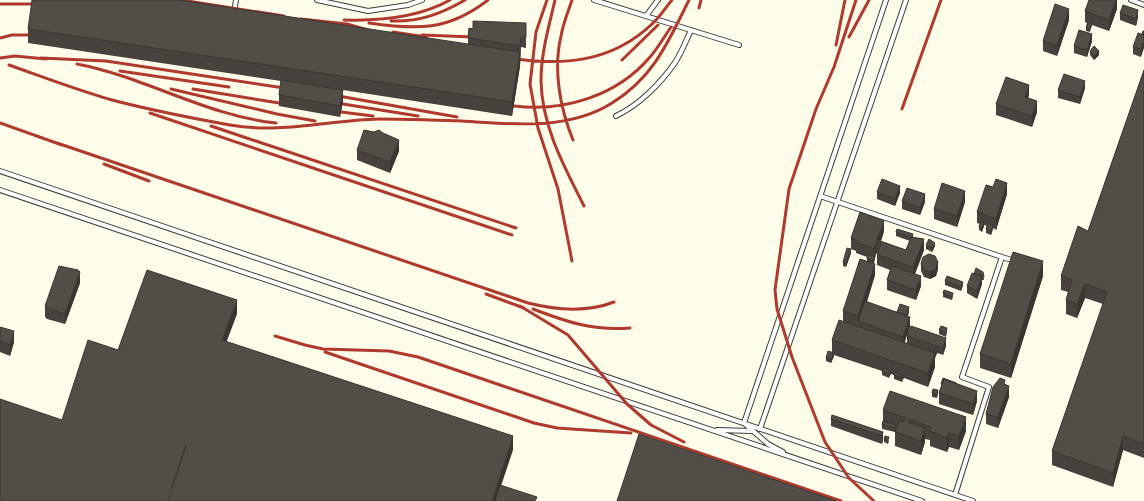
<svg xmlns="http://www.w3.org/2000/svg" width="1144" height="501" viewBox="0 0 1144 501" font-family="'Source Serif 4',serif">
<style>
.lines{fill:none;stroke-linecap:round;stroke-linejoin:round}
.lane-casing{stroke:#3d3d3d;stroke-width:6}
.lane{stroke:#fff;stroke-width:4}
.rail{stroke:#b03a2d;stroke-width:3}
.wall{fill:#47423d}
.shaded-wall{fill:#393632}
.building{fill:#524d47;stroke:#393632}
</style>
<rect width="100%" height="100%" fill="#fefde9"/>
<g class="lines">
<defs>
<path id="lane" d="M317,0L368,11L408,5L422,0
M594,0L739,45
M1131,0L1144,5
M234,13L236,0
M646,16L658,0
M616,116C639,105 660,84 674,64C681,54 686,41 691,30
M0,171L973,501
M0,190L922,501
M820,196L1002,257L962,377L989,387L955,495
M1002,257L1015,261
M759,429H760L906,0
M717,430L752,431
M783,452L768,444L744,423L886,0"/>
</defs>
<use href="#lane" class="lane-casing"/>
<use href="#lane" class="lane"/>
<path class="rail" d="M181,0L284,16
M547,0L536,32L530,84L538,128L558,189L572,261
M555,0C549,26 541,53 541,81C542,127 564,166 584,206
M572,0C568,12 563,24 561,36C553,70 560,108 573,140
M856,0L834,67L816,109L789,189L775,290L777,309L792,357L825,442L849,478L874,501
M0,4H33
M699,8L701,0
M301,19L347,24L368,30
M344,20C379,21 420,17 450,0
M391,21C419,22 441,14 465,0
M369,23C417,30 448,31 488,0
M393,32L426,37
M422,35L473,37
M849,37L869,0
M0,38L12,35H29
M836,45L845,0
M0,58L15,56L46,59
M41,58L106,61L291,89
M509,58C562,66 611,63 652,24C660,17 665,8 672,0
M622,60L658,25
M77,64C145,77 207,116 276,123
M9,65C43,77 77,90 112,100C150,110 191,118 230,125C279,134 330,120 379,119C406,119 434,120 462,121C511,124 568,131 612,103C654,77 668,42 689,0
M120,71L229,87
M171,89L277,114L315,121
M193,89L279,103
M333,95L457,117
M343,104L418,116
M514,106C564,112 617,96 650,57C658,48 664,37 671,27
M902,109L941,0
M341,112L373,116
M150,113L512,235
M0,123L62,145
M211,126L516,228
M57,143L528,303C556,310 586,313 614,302
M104,164L149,181
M486,294L524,308
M520,306L568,335L627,404L651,425L684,442
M533,309C567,322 593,331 630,328
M275,336L305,345L323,349L389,351L418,357L841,501
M325,352L534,423L557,428L631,433"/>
</g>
<path class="wall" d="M1117,0V9L1109,31L1092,25L1090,32L1086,31V28L1087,23L1085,22V11Z
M1120,13L1138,17L1136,26L1120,20Z
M1069,20L1057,56L1043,51V41Z
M526,23V48L521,47L520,66L512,116L343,90V101L340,117L279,106V95L281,81L28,43V29L468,44V38L473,29Z
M1142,34L1141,57L1133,54V47Z
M1092,41L1087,57L1074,53V46Z
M1090,51L1099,55L1094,60L1090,55Z
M1144,70V458L1123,450L1113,487L1052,465V451L1103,304L1085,298L1077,318L1066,314V300L1068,292L1061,290V276L1088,231Z
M1085,88L1080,104L1058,98V90Z
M1029,95L1028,98L1037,112L1032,127L996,115V104Z
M374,132L399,151L390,173L357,160V150Z
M877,192L900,193L895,206L877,199Z
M1007,194L996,230L993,228L991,235L986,233V229L987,226L984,225L982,232L979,230V227L980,224L977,223V212Z
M902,201L925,202L920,215L902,209Z
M965,202L957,227L934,219V209Z
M884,231L881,241L906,250L910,241L896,236V232L913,237L924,250L915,274L921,286L916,300L887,290V280L890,270L877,265V254L876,253L874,264L875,275L867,302L897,312L909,311L908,316L905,343H907V336L946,346L943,355L937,353L935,358V367L928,387L904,378L902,382L894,379V375L891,374L889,378L882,375V371L834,355V356L831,363L826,361V358L832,352V340L843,321V311L867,261V257L856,253V251L851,249V238Z
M926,245L935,246L932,252L926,249Z
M851,253L846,267L843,266V262Z
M921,264L938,269L936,276L930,279L924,277L921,271Z
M983,272L984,280H982V284L977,299L967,293V286L974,274Z
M1043,276L1011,378L980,368V354Z
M945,281L963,285L961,291L945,285Z
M80,283L65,324L47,319L45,317V306Z
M943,293L953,297L952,300L943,297Z
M0,327L14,342L10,356L0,352Z
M939,330L947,332L946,337L939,334Z
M956,383L977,401L973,415L939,404V393L941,388V384Z
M1005,384L1009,397L998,428L986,424V414Z
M932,393L938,394L937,398L932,397Z
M883,410L966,431L959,450L949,447L947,452L930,446V440L925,439V442L921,455L895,446V432L896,429L895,432L882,429V425L883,422Z
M831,419L883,432V440L882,444L831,426Z
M885,436L889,441L888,444L884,442V439Z"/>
<path class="shaded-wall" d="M1116,0H1117V9L1109,31V20Z
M1069,9V20L1057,56V45Z
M1138,10V17L1136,26V19Z
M1092,34V41L1087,57V50Z
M521,37L520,66L512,116V102L520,54Z
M1144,41V48L1141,57V49Z
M1099,51V55L1094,60V56Z
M1085,81V88L1080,104V97Z
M1029,85V95L1025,107V97Z
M343,90V101L340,117V106Z
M1037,101V112L1032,127V116Z
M399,140V151L390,173V162Z
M1007,183V194L996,230V219Z
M900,186V193L895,206V199Z
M965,191V202L957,227V216Z
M925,194V202L920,215V208Z
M884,221V231L880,244L877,240Z
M984,222V226L982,232V228Z
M993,225V229L991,235V231Z
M924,239V250L913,279V268Z
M876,242V253L873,265V261L874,259V249Z
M935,243V246L932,252V248Z
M851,249V253L846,267V263Z
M1043,261V276L1011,378V364Z
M938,262V269L936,276L930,279V272Z
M875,264V275L860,322L858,321V327V316Z
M80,272V283L65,324V314Z
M921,276V286L916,300V290Z
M982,276V284L977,299V291Z
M963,282V285L961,291V287Z
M1085,284V298L1077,318V304Z
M237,300V314L222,354V340Z
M909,307V311L907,319V315Z
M910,317V327L903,347V337Z
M14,331V342L10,356V345Z
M946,338V346L943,355V348Z
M937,350V353L935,358V367L928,387V373Z
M834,353V356L831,363V360Z
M1009,386V397L998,428V417Z
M977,391V401L973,415V404Z
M966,417V431L959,450V436Z
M925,428V442L921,455V441Z
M883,432V440L882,444V436Z
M949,433V447L947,452V438Z
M513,436V450L496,501H492Z
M1123,436V450L1113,487V473Z"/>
<path class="building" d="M32,0H180L520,52L512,102L28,29Z
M1089,0H1116L1109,20L1085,11Z
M1055,4L1069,9L1057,45L1043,41Z
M1123,5L1138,10L1136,19L1120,13Z
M473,21L526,23V37H521L520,46L468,38L469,28L473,29Z
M1088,22L1092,23L1090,29L1086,28Z
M1079,30L1092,34L1087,50L1074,46Z
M1143,31H1144V35L1142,34Z
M1138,33L1144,35V41L1141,49L1133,47Z
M1094,46L1099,51L1094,56L1090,51Z
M1144,70V444L1123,436L1113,473L1052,451L1107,292L1085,284L1077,304L1066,300L1072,280L1061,276L1078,226L1088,231Z
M1064,74L1085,81L1080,97L1058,90Z
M1006,77L1029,85L1025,97L1037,101L1032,116L996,104Z
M281,80L343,90L340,106L279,95Z
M364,130L374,132L379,130L383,133L399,140L390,162L357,150Z
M882,179L900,186L895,199L877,192Z
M996,179L1007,183L996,219L977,212L986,185L993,187Z
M942,183L965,191L957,216L934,209Z
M907,188L925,194L920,208L902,201Z
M860,212L884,221L877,240L906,250L911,237L924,239L913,268L877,254L881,244L876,242L874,249L856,242L857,240L851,238Z
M981,221L984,222L982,228L979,227Z
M988,223L993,225L991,231L986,229Z
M897,229L913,234L912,238L896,232Z
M929,239L935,243L932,248L926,245Z
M847,248L851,249L846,263L843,262Z
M1013,252L1043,261L1011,364L980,354Z
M868,254L875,257L873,261L867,259Z
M929,254L935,256L938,262L936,269L930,272L924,270L921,264L923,257Z
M860,259L875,264L858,316L843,311Z
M59,266L78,270L80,272L65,314L47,308L45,306Z
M892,266L921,276L916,290L887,280Z
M976,268L983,272L984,277L974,274Z
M147,270L237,300L222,340L513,436L492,501H168L186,445L167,501H0V399L62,420L88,340L118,350Z
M972,273L982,276L977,291L967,286Z
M947,276L963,282L961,287L945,281Z
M944,290L953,293L952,297L943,293Z
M865,301L910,317L903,337L858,321Z
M900,304L909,307L907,315L897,312Z
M839,320L935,353L928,373L832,340Z
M911,326L946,338L943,348L907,336Z
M941,326L947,328L946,333L939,330Z
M0,327L14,331L10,345L0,341Z
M935,349L937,350L935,354V353L934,352Z
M828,351L834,353L831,360L826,358Z
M883,368L891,371L889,374L882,371Z
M895,372L904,376L902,378L894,375Z
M943,378L956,383L944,379L942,385L941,384Z
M1000,378L1005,380L1004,384L1009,386L998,417L986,414L993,387Z
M944,379L977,391L973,404L939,393Z
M933,389L938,390L937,395L932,393Z
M890,391L966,417L959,436L949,433L947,438L930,431L931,427L909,419L908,422L925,428L921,441L895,432L899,420L903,422L906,418L883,410Z
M832,415L883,432L882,436L831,419Z
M883,421L896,425L895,428L882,425Z
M639,434L837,501H617Z
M885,436L889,437L888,440L884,439Z
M500,485L537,497L535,501H495Z"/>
</svg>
